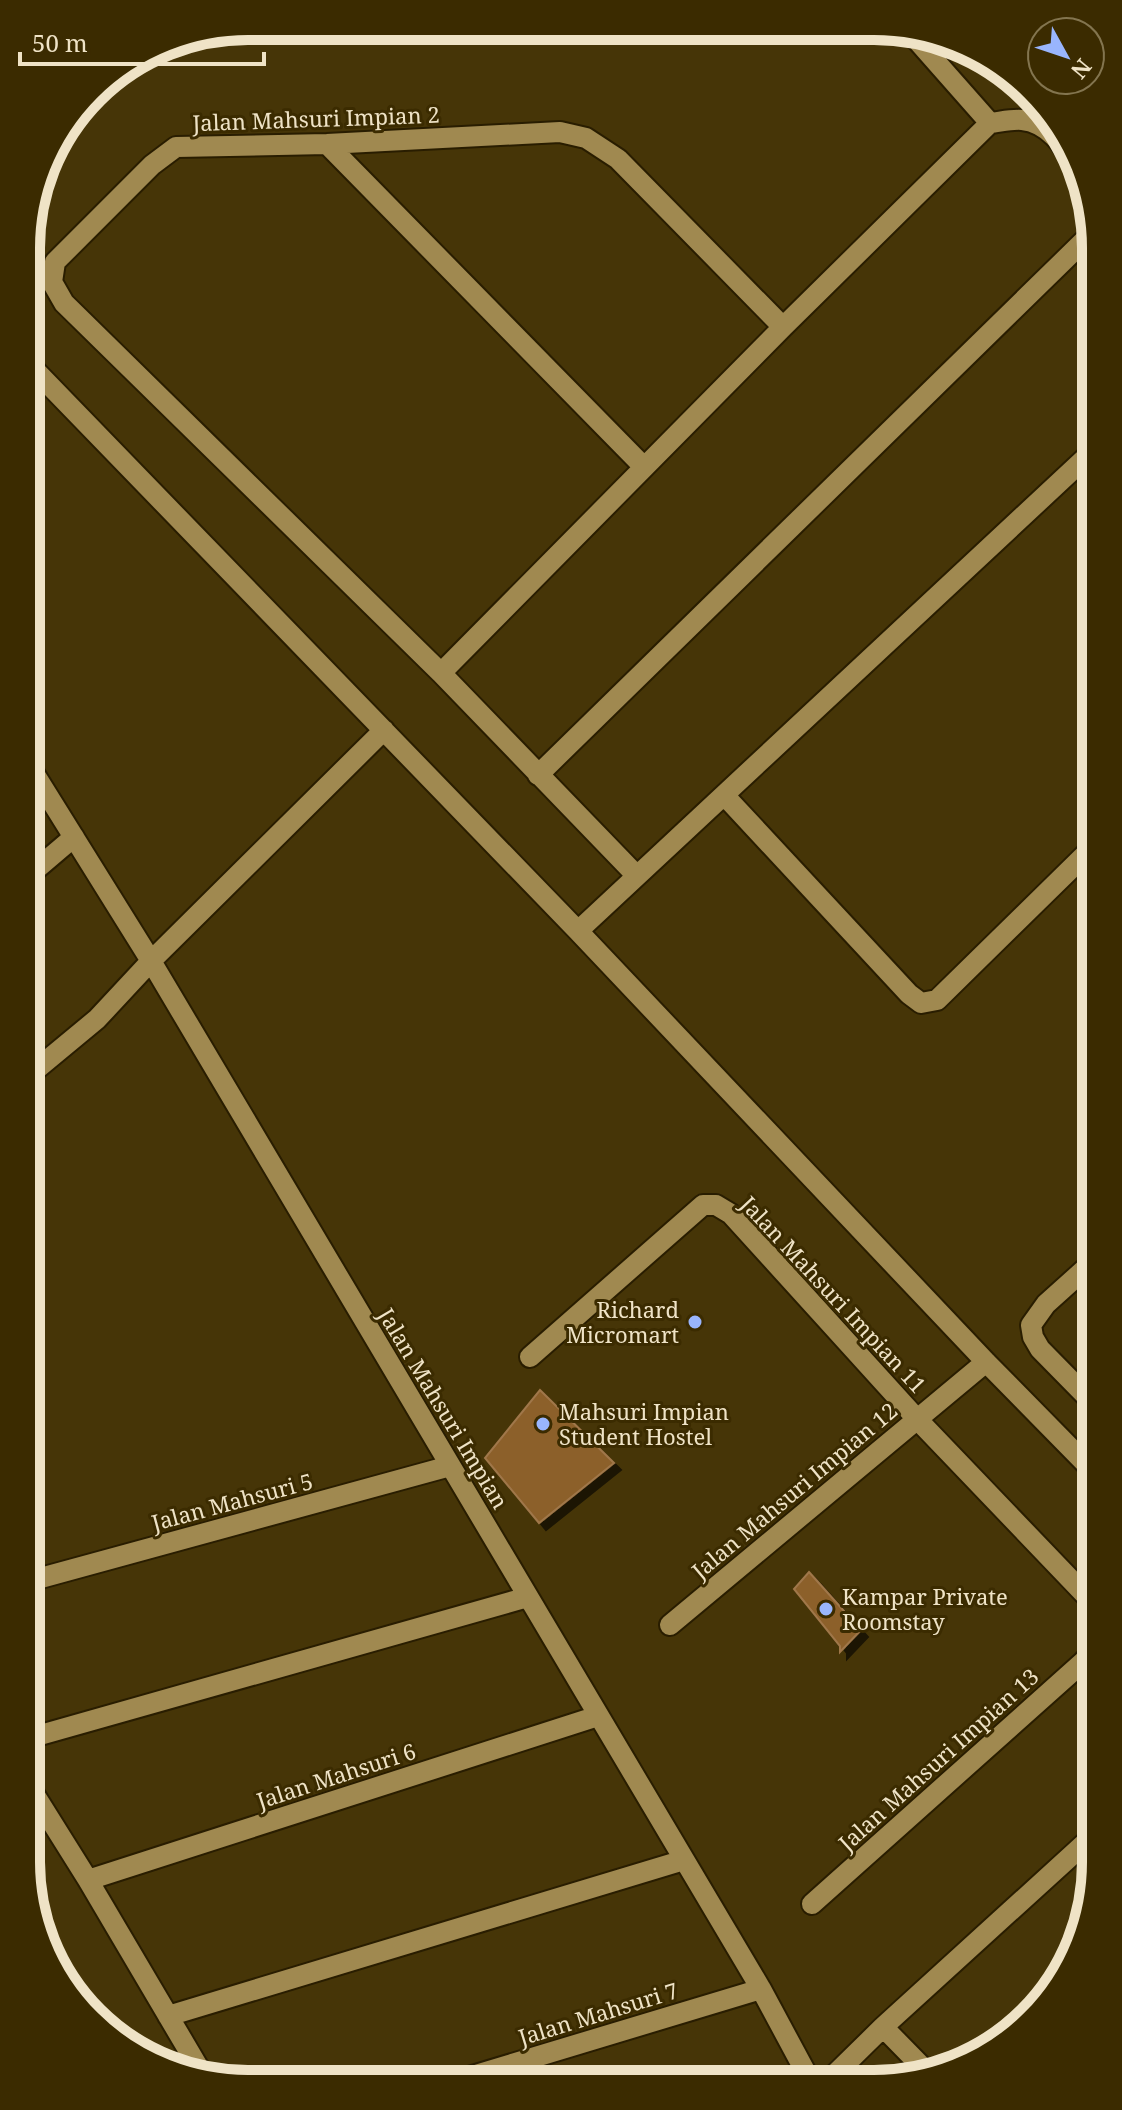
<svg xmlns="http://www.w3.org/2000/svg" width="1122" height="2110" viewBox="0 0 1122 2110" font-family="'Noto Serif',serif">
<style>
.building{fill:#8c602c;stroke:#a0774a;stroke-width:2;filter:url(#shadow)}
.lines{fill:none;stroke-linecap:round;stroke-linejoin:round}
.minor-casing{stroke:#291d00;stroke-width:24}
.minor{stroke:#a08950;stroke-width:20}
.poi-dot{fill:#99b5fd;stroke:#3b2b00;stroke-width:3}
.labels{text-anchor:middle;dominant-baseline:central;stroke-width:6;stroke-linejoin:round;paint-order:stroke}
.street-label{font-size:22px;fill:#efe3c6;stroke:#3b2b00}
.poi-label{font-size:22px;fill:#efe3c6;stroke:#3b2b00;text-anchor:start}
.rim{fill:none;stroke:#efe3c6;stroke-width:10}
</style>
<defs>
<filter id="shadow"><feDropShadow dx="7" dy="7" stdDeviation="0" flood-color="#0009"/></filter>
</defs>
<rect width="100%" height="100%" fill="#463507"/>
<path class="building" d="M540,1390L614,1463L539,1523L485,1458Z
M809,1572L861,1630L840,1652V1646L794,1589Z"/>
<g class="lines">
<defs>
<path id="minor" d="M915,38L990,123
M327,144L644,467
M783,327L618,159L586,138L560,132L327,144L176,147L152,165L55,262L52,282L64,303L441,673L637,876L1096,448
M28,363L578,931L986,1362L1096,1474
M441,673L783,327L990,123C1000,122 1012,119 1022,120C1053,123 1068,154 1084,178
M27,762L151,961L761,1989L812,2084
M538,775L1093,232
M724,795L909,994L921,1003L937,1000L1096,844
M27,877L74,837
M578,931L637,876
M27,1077L97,1019L151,961L384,730
M530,1357L703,1205H716L731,1214L917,1419L1096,1606
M1096,1406L1040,1349L1033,1337L1031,1325L1046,1304L1096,1259
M26,1582L450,1466
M670,1625L986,1362
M26,1739L528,1597
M26,1781L88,1880L203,2075
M88,1880L598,1716
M812,1904L1083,1662L1096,1648
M168,2016L684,1860
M883,2027L930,2075
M449,2083L761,1989
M825,2084L883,2027L1095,1834"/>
</defs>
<use href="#minor" class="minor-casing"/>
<use href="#minor" class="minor"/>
</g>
<g class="poi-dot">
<circle cx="695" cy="1322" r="8"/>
<circle cx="543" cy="1424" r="8"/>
<circle cx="826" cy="1609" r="8"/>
</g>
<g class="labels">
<g class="street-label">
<text transform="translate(316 118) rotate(-2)">Jalan Mahsuri Impian 2</text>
<text transform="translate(834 1294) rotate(47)">Jalan Mahsuri Impian 11</text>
<text transform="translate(444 1408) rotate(59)">Jalan Mahsuri Impian</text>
<text transform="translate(794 1490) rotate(-40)">Jalan Mahsuri Impian 12</text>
<text transform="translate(232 1501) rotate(-15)">Jalan Mahsuri 5</text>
<text transform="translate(938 1759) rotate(-42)">Jalan Mahsuri Impian 13</text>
<text transform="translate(336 1775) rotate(-18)">Jalan Mahsuri 6</text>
<text transform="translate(598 2013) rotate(-17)">Jalan Mahsuri 7</text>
</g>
<g class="poi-label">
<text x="679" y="1309" text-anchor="end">Richard<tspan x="679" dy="25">Micromart</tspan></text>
<text x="559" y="1411">Mahsuri Impian<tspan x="559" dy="25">Student Hostel</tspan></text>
<text x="842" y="1596">Kampar Private<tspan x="842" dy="25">Roomstay</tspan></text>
</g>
</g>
<path d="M0 0H1122V2110H0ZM248 40H874A208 208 0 0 1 1082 248V1862A208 208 0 0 1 874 2070H248A208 208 0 0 1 40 1862V248A208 208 0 0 1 248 40Z" fill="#3b2b00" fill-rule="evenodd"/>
<path class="rim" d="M248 40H874A208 208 0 0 1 1082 248V1862A208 208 0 0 1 874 2070H248A208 208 0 0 1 40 1862V248A208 208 0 0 1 248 40Z"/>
<g transform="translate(1066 56) rotate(130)"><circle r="38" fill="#3b2b00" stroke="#83754f" stroke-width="2"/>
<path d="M0-6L14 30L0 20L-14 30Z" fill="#99b5fd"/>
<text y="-12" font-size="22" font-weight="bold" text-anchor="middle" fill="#efe3c6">N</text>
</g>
<path d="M20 52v12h244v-12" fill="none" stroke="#efe3c6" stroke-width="4"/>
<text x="32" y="52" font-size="24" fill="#efe3c6" stroke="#3b2b00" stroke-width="6" paint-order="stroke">50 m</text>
</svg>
